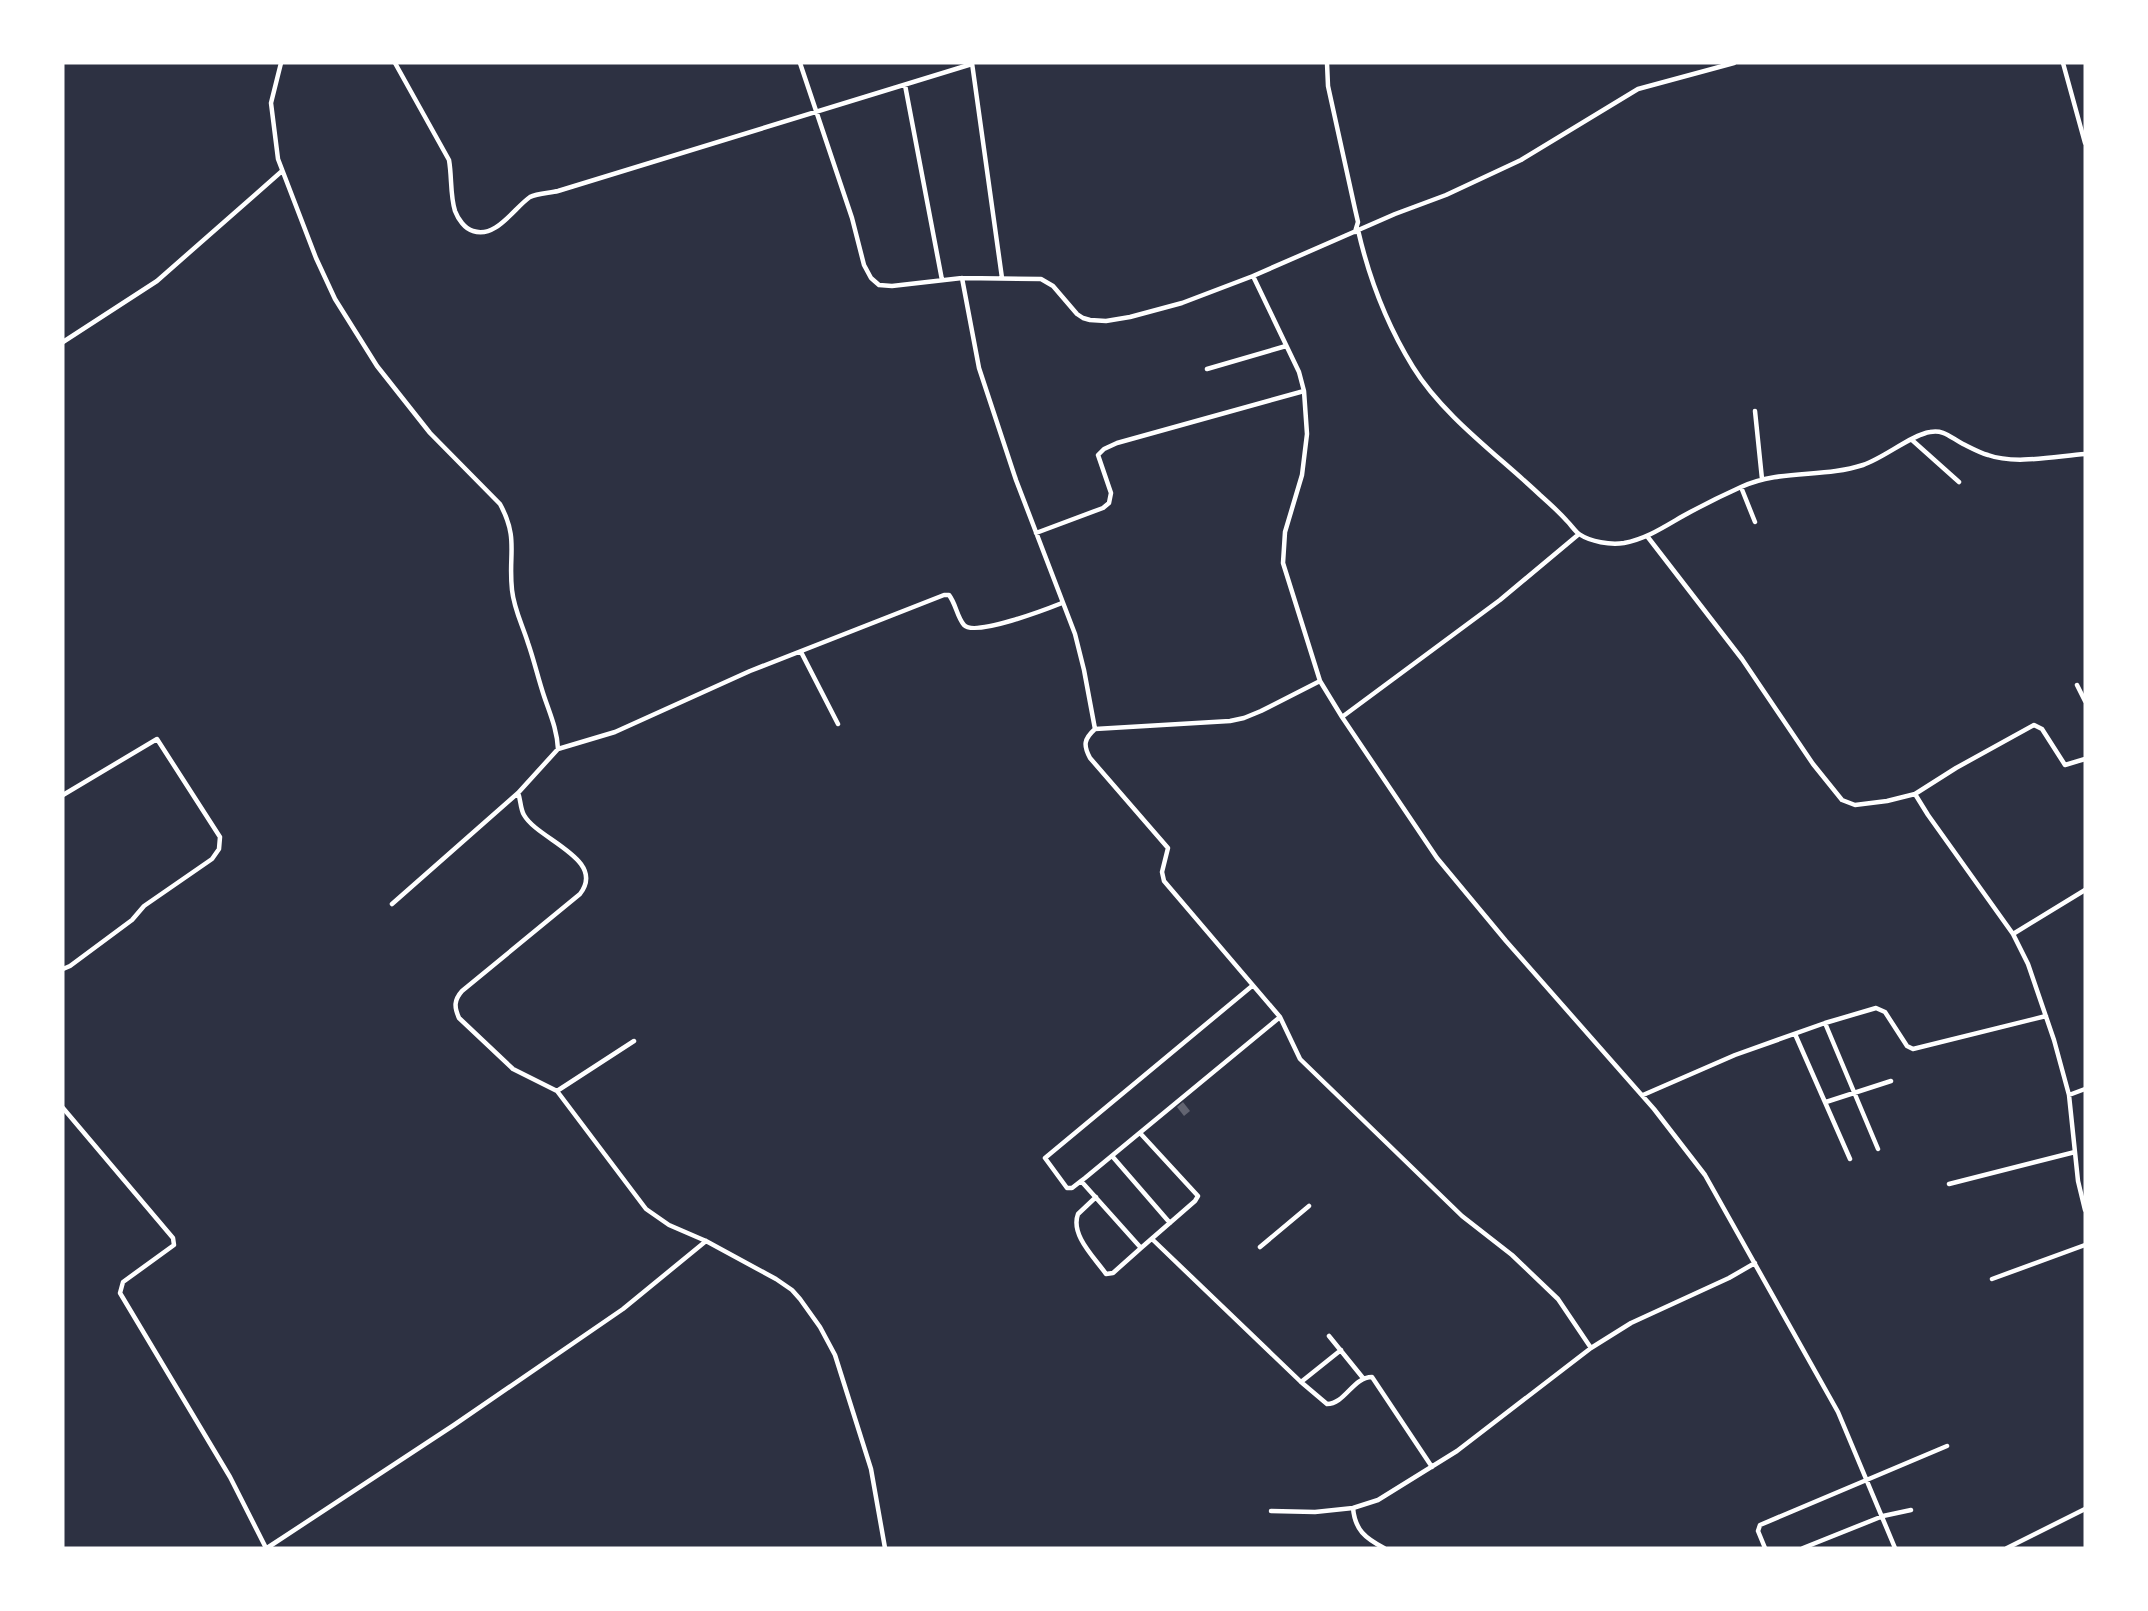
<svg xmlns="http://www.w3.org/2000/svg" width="2148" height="1611" viewBox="0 0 2148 1611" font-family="Helvetica,sans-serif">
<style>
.building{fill:#626471}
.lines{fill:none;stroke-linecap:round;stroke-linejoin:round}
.minor{stroke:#fff;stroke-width:4.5}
</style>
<rect width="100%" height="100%" fill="#2d3142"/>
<path class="building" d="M1183,1102L1190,1111L1184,1116L1177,1107Z"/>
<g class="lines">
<path class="minor" d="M281,63L271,103L278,159L316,258L335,299L377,366L430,433L500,504C519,539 508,554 512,590C514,609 522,624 528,643C534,660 538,678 544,696C550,714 557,729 558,749
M395,63L449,160C452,177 450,195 455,211C458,219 465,229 473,231C496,239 514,208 530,197C537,193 550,193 558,191L972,64
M800,63L852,218L864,265L871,278L879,285L892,286L962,278L1041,279L1053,286L1077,314L1083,318L1090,320L1106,321L1130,317L1182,303L1253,276L1395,214L1446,195L1521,160L1638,89L1734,63
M972,63L1002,278
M1327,63L1328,86L1355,209L1358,222L1355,232
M2063,63L2085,143
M905,85L942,280
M1358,230C1369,278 1387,325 1413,367C1443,416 1499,456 1540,495C1549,503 1559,512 1567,521C1571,525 1575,531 1579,534C1591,542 1610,545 1624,543C1646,539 1664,527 1683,516C1701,506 1721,496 1741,487C1780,469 1823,478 1863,465C1884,458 1911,435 1930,432C1944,429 1951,438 1963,444C1971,448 1980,453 1988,455C2015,465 2057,456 2085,454
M1253,276L1299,372L1304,391L1307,434L1302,475L1285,532L1283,563L1320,681L1342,717L1437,858L1506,941L1654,1109L1705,1175L1838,1412L1895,1548
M962,278L979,368L1016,480L1075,634L1084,670L1095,729L1230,721L1244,718L1261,711L1320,681
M63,342L157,281L282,171
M1207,369L1286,346
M1755,411L1762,479
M1912,440L1959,482
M1741,487L1755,522
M1036,533L1103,508L1109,503L1111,493L1098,455L1104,449L1117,443L1304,391
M1647,536L1742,659L1813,764L1842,800L1855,805L1887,801L1915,794
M801,652L838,724
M2077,685L2085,701
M1342,717L1500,600L1579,534
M1095,729C1084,739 1083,745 1090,758L1168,848L1162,872L1164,881L1280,1017L1300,1059L1462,1216L1512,1255L1558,1299L1591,1348L1631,1323L1729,1278L1755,1263
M2085,759L2065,765L2042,729L2034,725L1956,768L1915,794L1928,815L2013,934L2028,964L2054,1040L2069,1095L2078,1181L2085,1210
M518,793C521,800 520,808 524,815C538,840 607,859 580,894L462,991C454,1000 454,1007 459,1018L513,1069L557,1091L646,1209L669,1225L706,1241L776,1279L792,1290L800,1299L820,1327L835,1355L871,1469L885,1548
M63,795L157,739L220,837L219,849L212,859L144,906L132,920L70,966L63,969
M392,904L518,793L558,749L615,732L750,671L944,595H949C956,604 957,617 964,625C974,637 1047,609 1062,603
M2013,934L2085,890
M1825,1023L1878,1149
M1795,1034L1850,1159
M557,1091L634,1041
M1643,1095L1735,1055L1825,1023L1876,1008L1885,1012L1907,1046L1913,1049L2046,1016
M2069,1095L2085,1089
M1826,1102L1891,1081
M63,1108L173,1238L174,1245L123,1282L120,1293L230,1477L266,1548
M1140,1133L1198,1196L1195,1201L1141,1248L1081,1181L1085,1178L1280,1017
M1112,1156L1170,1223
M1081,1181L1072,1188H1067L1045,1158L1252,986
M1949,1184L2075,1152
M1096,1197L1078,1214C1070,1235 1095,1258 1106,1274L1113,1273L1141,1248
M1152,1239L1301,1382L1327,1404C1345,1404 1353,1377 1372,1377L1432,1467
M1260,1247L1309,1206
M1992,1279L2085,1245
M1329,1336L1363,1378
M1301,1382L1341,1350
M1353,1508C1355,1530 1365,1538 1384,1548
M1271,1511L1315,1512L1353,1508L1378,1500L1457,1451L1591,1348
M267,1548L454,1425L623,1309L706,1241
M1765,1548L1758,1531L1760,1525L1947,1446
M1803,1548L1883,1516L1911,1510
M2007,1548L2085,1509"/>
</g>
<rect width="2148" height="1611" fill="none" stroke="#ffffff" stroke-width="129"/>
</svg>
